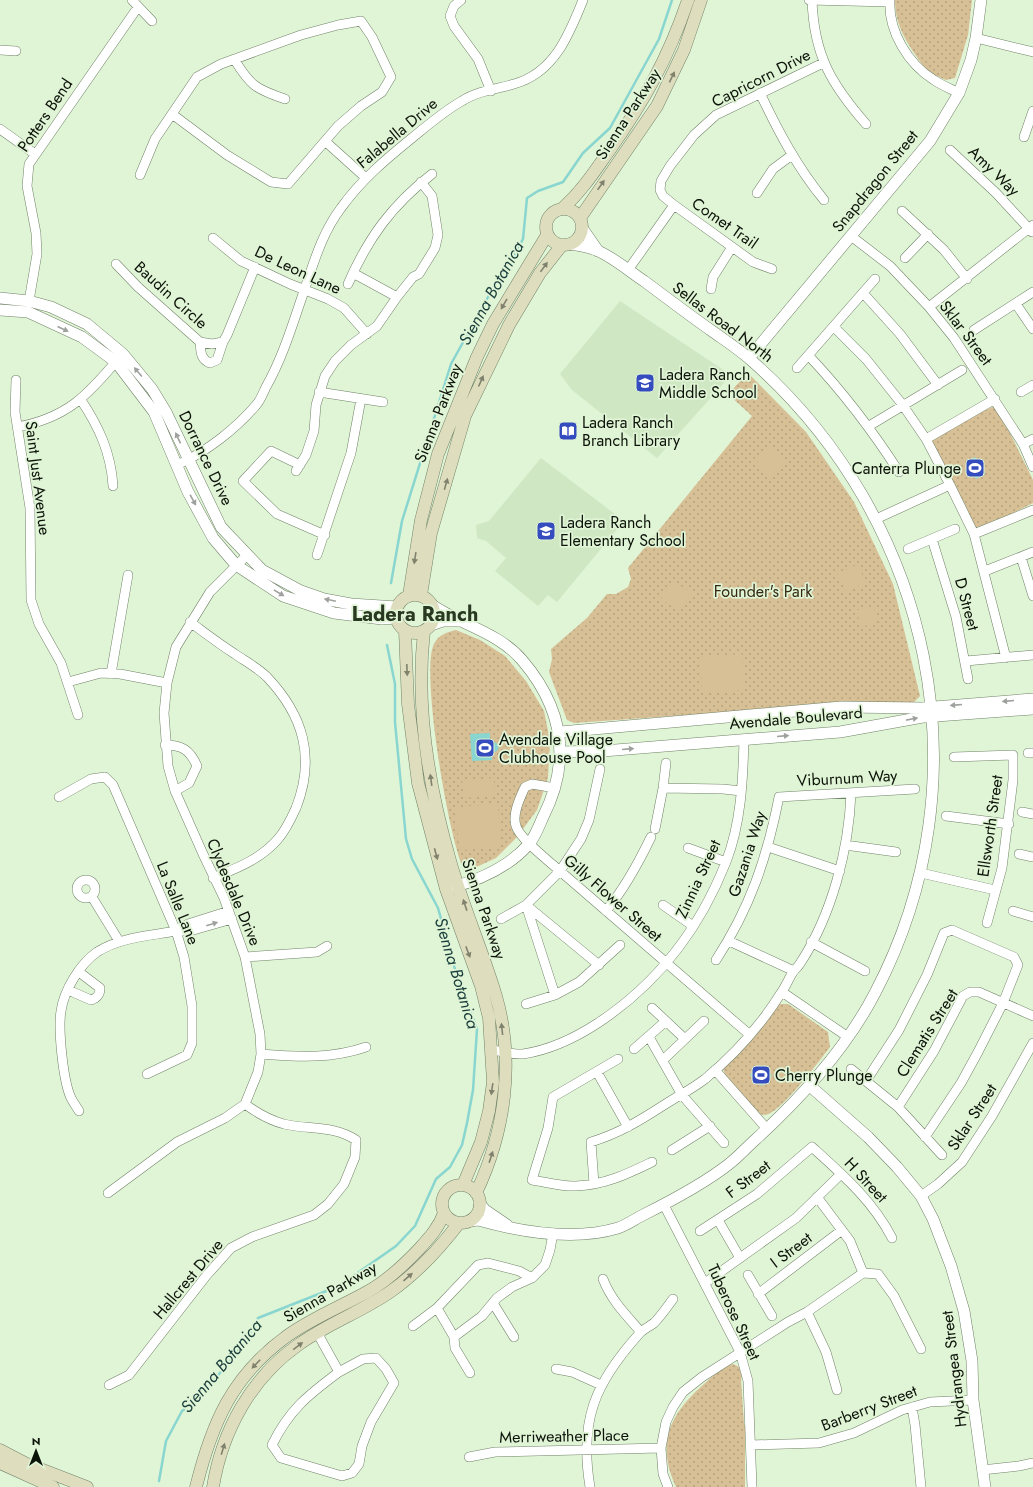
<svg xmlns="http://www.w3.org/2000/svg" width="1033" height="1487" viewBox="0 0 1033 1487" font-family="Jost,sans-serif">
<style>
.built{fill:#d0e7c3}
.grass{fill:url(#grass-dots)}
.pitch{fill:#d7bf96}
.water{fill:#88d6cf}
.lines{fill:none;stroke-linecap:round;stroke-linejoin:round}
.stream{stroke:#88d6cf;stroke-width:2.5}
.minor-casing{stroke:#718368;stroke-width:10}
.tertiary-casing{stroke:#718368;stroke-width:12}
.secondary-casing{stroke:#718368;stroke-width:13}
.minor{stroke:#fff;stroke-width:9}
.tertiary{stroke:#fff;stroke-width:11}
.secondary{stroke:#deddbe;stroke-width:12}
.oneway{fill:#80826d}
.oneway2{fill:#9ea19d}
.labels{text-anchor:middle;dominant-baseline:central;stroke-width:3.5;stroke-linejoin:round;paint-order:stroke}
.street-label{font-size:16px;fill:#0c1309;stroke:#e0f4d6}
.poi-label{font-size:16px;fill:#0c1309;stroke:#e0f4d6;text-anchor:start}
.park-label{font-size:16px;fill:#362911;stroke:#e0f4d6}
.water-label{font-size:17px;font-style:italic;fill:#183d3a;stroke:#e0f4d6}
.district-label{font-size:20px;font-weight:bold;fill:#293820;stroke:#e0f4d6}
</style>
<defs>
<pattern id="grass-dots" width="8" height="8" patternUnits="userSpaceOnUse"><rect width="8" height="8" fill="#d7bf96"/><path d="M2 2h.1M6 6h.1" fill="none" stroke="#b7a380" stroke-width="1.8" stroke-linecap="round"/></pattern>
</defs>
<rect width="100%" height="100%" fill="#e0f4d6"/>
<path class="built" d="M620,301L731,375L657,458L572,390L560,374Z
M541,458L624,521L557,602L548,595L538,606L495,571L506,558L486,541L477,538L476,525L489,521Z"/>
<path class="grass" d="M895,0H972L968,35L955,78L946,80C939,77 929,73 924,67C909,46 895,27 895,0Z
M748,373L806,432L854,502L893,584L920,696L914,702H870L574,723L567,720L549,672L552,659L551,649L587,618L607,594H616L628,587L631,579L628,568L752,416L728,394Z
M996,405L1033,480V503L977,531L930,438Z
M456,630L480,640L505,656L526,681L544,711L550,741L548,778L537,810L517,837L496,858L472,869L464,870C449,841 420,671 434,644C439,634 446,633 456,630Z
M780,1004H788L828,1032L830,1047C821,1059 779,1115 765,1115C756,1115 750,1105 744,1099C735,1088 724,1080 723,1066L726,1063H730L761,1027L774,1007Z
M733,1364L739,1367L742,1376L741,1380L744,1423L745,1426V1487H676C656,1444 669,1415 703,1385C712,1377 720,1367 733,1364Z"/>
<path class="pitch" d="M770,447L785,462L771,478L756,464Z
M857,565L867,583L846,592L837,573Z
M673,581L692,593L679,611L661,599Z
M874,606L877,623L860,627L857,610Z
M742,654L745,690L702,693L700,657Z
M494,778L495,795L464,798L462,781Z
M494,804L498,807L501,843L498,847L463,850L459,847L456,811L459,807Z"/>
<path class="water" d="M975,457L978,462L980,461L985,474L976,479L974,475H969L965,471L969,465L967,461Z
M490,733V739L499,745L498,750L492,754V760L472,761L470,734Z
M759,1065L772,1075L762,1086L750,1075Z"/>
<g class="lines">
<path class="stream" d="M391,583L402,521L451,364L498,279L512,260L523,239L527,198L538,191L563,182L583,153L610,128L659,39L672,0
M159,1481L166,1441L182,1411L200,1397L244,1344L258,1318L339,1286L396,1246L415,1226L436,1179L450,1167L462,1145L467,1123L473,1090L477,1029L456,973L438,908L412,859L406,839L395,722V684L387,645"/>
<defs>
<path id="minor" d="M132,0L152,21
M461,0L454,6L450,16L454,26L478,59L491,91
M809,0L889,2
M812,0C814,55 831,84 866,124
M890,0C888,31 908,64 934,80C941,85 951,89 959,93
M976,38L1033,52
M0,50L16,51
M234,59C250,85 255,89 285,99
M760,93C778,131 797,167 824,200
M0,129L35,154
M1024,137L1033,111
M326,142L366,178
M950,150L996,193L1032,232
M140,175L155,139L197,77L221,64L301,35L338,25L361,21L372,37L391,77L382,92L361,106L338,126L288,184L271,182L227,155L172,114
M757,193L773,169L792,155
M902,211L944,250L967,279
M851,236L890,266L929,307L954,338L1023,444L1033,467
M213,238L241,261L290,284L328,299L344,308L367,334
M905,258L928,234
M116,264L138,287L200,342L212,344L223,342L227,335L255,267
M772,269L753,262L674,205L663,196L660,190L661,181L670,166L694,135L716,115L823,63
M628,270L674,205
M353,273L397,297
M348,284C368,238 392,205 432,174
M711,289L713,277L732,247
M863,293L900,334L938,385
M29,301L37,254L36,233L27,186L29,164L138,7
M1016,304L1033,329
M929,307L1033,225
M834,327L866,359L902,404L926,439L950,485L974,534L1006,658
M974,330L1033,292
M200,342C201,351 200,359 210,363L217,360L223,342
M809,356C843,392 872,430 899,472
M797,368L875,279
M16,380L15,412L30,508L31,600L39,624L61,663L78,715
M319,392L383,402
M1021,392L1033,385
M81,400C99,427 111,453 113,486
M869,426L962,370
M17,427C67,418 88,395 119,358
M926,439L995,399
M1023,444L1033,439
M177,465C206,452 236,429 257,404C261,399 263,393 266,387C283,357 293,323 304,291C314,262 322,233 341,208C361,180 386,159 412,138C428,125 444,111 462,101C477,91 497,89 514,84C554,73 569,35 583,0
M300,465L271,451L243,481L277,514L325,535
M296,471L306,455L314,431L316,405L325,376L335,361L351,345L377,326L397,297L413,277L419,274L435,248L438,235L432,196L421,182
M876,519L950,485
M974,534L1033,510
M932,539L956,617L968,679
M908,549L955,529
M317,555L351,453L361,399
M1021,557L1033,596
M985,571L1033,552
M190,622C205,633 219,644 235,654C245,661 258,668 267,677C303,715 316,757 296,808C291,819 286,830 278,839C261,859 237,868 213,878
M966,661L1033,655
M111,674L128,575
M68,682L101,673L120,674L167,683
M165,745C182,745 190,750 197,766L189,783L175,791
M1028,753H1033
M954,757L1013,755V780L1002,868L987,923
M555,788L532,784L525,787C520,798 512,814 516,826C519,838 550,862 560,871L750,1035
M663,788L723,789L741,791
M59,797L91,779L105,777L113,785L176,931L184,957L192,1006V1043L187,1055L147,1074
M1022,812L1033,814
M946,816L1009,824
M655,829L663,788L666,763
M845,845L896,852
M768,847L840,871
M688,848L726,862
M1019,854L1033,857
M921,873L995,890
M77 889a9 9 0 1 1 18 0a9 9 0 1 1-18 0Z
M92,897L119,941
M526,905L555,995
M526,905L599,965
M663,905L693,926
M229,911L188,924L176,931H190L232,919
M606,911C625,888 638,864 651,837
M1013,911L1033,917
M501,919L526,905L560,871L581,839L589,820L600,769
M729,941L794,971
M811,942L865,971
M245,957L317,952L327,946
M716,960C750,908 767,858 779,797L915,789
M68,990L91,1000C97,998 100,995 100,988L79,972
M782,992L848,1037
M526,1004L555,995L579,982L620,945
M652,1008L685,1039
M649,1037L682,1095L724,1143
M634,1049L666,1021
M492,1050C502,1051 513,1055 523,1054C550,1050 575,1038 598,1023C657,984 700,928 726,862C741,824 743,780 744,739
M261,1054C297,1057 332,1059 366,1047
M618,1059L553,1097L548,1128L532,1180C546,1182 562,1187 576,1186C605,1185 627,1174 652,1162
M663,1060L704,1021
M851,1069L898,1107L942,1155
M715,1070L767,1129
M597,1072L628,1127
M866,1081L899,1030L927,975L944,933L952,930L1014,957L1018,965L1003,1003L978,1052L961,1083L925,1137
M898,1107L934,1051L963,996L970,992H979L1033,1016
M79,1111C76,1106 73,1102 71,1098C63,1081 58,1029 61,1011C64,990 80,964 97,952C121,937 149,936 176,931
M672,1150L710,1126
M594,1184L591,1142C620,1133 639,1121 664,1105C678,1096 692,1089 705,1079C734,1055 761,1025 781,993C786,986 789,978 793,972C796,968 799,966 801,962C832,914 849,849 851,793
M108,1193L177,1142L225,1118L245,1104L258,1072L261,1054L260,1034L245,957L224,898L203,854L175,791L168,766L164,713L167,683L176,647L210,592L247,555
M921,1196L938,1184L962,1162L992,1116L1033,1043
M817,1197L850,1241L863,1273
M664,1205L740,1352L748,1381L752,1487
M718,1220L740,1258
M700,1231L757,1194L812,1147C843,1175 873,1201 892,1238
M863,1273L878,1274L894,1296L921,1349
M748,1275L772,1316
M603,1279C611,1300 626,1315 641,1332
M705,1283L796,1218L841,1174
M758,1294L842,1230
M493,1303L514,1337
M437,1308L454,1337L455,1348L470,1373
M807,1312L826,1352L837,1390
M413,1326L437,1308L478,1265L488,1263L519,1271L532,1278
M320,1331V1338L339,1372C308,1395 289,1410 272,1445L281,1458L342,1476L352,1473L359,1464L362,1446L371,1422L394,1383L386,1369L376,1358L363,1359L339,1372
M454,1337L482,1316L497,1298L512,1287L532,1278L545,1265L550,1250L553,1233
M556,1369L572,1372L601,1385
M109,1385L129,1375L206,1276L231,1248L252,1237L314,1215L328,1204L344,1184L355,1157L356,1140C333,1125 309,1130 284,1124C269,1120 257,1113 245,1104
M912,1407L915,1425L921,1487
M751,1445L819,1443L854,1433L902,1410L930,1402L973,1400
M469,1457L495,1452L661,1448
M982,1470L1019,1466L1033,1463
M590,1487C579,1420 595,1383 639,1334C643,1329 649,1327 654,1323C661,1316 667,1307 673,1299
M668,1487L663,1474L661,1448L666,1422L673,1407L683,1392L702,1377L788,1322L807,1312L863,1273"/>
<path id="tertiary" d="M582,228L598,251
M0,298L29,301L51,307L87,324L123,354L152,389L166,412L221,527L262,570L301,591L324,599L351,604L397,607
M0,310L28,312L82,337L116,362L154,412L188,492L213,538L236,565L283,596L334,613L382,619L396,618
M749,358L930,141L959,93L971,60L976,38L981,0
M432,605C461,625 498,632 522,660C563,708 572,760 543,817C539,826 535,837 529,844C509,867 479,880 450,888
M431,625L443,621H458
M560,732L841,707L922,708L1033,699
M561,752L603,751L840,732L923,717L1033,709
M810,1086L868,1137L897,1167L921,1196L933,1219L951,1266L964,1311L972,1361L973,1400L985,1487
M479,1203L485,1210L507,1225
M470,1221L478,1220C521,1232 575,1241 618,1228C627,1225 635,1219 643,1215C671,1201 705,1183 729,1164C738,1157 746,1148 755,1140C801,1098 846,1049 875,993C988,778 932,520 752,361C740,350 726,341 712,331C689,315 667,298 644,281C629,271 613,257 596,250C588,247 578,245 569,244"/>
<path id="secondary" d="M563,208C582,191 594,172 609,151C644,101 668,59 688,0
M546 227a18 18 0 1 1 36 0a18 18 0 1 1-36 0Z
M580,218L657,106L684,50L701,0
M396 614a19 19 0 1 1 38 0a19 19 0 1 1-38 0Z
M409,595L421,520L438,454L477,357L493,324L547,235
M421,595L431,533L465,416L509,325L540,273L562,245
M405,631L408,704L418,783L446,889L481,986L489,1018L493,1082L489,1111L481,1142L463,1185
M424,631C415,710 429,789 451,864C464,909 483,952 496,996C515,1062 505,1132 476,1193
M442 1204a19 19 0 1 1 38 0a19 19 0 1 1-38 0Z
M0,1450L25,1463L87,1487
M0,1463L53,1487
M196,1487C212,1423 232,1376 287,1336C312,1318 340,1307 367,1292C387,1281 405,1264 420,1248C430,1237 439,1227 444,1213
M213,1487C222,1431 251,1378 298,1345C327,1324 361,1312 390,1292C417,1273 440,1248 459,1223"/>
</defs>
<use href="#minor" class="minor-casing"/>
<use href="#tertiary" class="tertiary-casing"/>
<use href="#secondary" class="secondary-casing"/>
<use href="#minor" class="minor"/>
<use href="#tertiary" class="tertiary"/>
<use href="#secondary" class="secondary"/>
</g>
<defs><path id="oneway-solid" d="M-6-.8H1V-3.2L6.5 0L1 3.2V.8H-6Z"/></defs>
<g class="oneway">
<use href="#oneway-solid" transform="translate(672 77) rotate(-64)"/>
<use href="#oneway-solid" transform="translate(601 185) rotate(-55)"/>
<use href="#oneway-solid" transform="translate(544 267) rotate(-54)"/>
<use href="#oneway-solid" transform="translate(504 304) rotate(120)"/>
<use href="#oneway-solid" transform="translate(481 381) rotate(-66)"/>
<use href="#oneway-solid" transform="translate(446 484) rotate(-74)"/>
<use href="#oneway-solid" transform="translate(415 558) rotate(99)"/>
<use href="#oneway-solid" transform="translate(407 670) rotate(88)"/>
<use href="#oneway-solid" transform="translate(431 780) rotate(-98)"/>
<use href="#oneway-solid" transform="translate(436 854) rotate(75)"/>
<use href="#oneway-solid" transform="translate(465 905) rotate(-108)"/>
<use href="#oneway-solid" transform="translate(468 952) rotate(69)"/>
<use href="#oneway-solid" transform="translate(502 1029) rotate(-96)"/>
<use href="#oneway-solid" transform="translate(492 1089) rotate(98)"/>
<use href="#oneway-solid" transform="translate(491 1157) rotate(-72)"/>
<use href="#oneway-solid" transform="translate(408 1277) rotate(-41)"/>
<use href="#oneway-solid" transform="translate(298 1346) rotate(-37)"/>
<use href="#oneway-solid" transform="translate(256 1364) rotate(134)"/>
<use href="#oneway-solid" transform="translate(223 1449) rotate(-73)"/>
</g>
<g class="oneway2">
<use href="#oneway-solid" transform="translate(63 329) rotate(25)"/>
<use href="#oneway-solid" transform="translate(138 372) rotate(-130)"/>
<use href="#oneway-solid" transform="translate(178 438) rotate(-115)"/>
<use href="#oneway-solid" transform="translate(193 500) rotate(61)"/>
<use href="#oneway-solid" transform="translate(279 593) rotate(31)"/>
<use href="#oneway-solid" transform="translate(330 600) rotate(-168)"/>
<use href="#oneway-solid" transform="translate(1008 701) rotate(175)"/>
<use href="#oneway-solid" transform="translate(956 705) rotate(175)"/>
<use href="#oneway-solid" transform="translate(912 719) rotate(-11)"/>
<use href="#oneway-solid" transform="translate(783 736) rotate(-5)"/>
<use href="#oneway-solid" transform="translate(628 749) rotate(-5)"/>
<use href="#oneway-solid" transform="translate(212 924) rotate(-17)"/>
</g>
<defs>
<symbol id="school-square" viewBox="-11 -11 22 22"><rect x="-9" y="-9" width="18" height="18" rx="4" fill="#344cbe" stroke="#e0f4d6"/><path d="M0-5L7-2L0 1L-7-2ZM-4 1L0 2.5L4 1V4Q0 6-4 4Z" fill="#fff"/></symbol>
<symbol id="library-square" viewBox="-11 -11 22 22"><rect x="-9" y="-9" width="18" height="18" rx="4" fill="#344cbe" stroke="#e0f4d6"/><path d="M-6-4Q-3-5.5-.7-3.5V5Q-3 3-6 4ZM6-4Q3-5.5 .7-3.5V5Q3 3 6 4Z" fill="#fff"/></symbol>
<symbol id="stadium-square" viewBox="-11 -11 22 22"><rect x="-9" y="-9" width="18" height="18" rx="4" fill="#344cbe" stroke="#e0f4d6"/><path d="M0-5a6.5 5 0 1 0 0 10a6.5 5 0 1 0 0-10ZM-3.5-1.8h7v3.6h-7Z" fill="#fff"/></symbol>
</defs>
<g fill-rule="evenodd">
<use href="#school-square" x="634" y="372" width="22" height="22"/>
<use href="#library-square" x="557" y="420" width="22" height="22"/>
<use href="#stadium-square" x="964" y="457" width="22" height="22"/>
<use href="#school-square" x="535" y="520" width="22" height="22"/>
<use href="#stadium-square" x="474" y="737" width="22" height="22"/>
<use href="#stadium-square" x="750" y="1064" width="22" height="22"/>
</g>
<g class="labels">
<g class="street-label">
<text transform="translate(761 78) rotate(-27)">Capricorn Drive</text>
<text transform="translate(628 114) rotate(-57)">Sienna Parkway</text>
<text transform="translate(45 115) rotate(-56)">Potters Bend</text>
<text transform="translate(397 133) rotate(-40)">Falabella Drive</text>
<text transform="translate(994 171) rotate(44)">Amy Way</text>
<text transform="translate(875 181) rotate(-51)">Snapdragon Street</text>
<text transform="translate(725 223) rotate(35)">Comet Trail</text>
<text transform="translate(298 270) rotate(25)">De Leon Lane</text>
<text transform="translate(171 295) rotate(42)">Baudin Circle</text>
<text transform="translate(723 322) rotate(37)">Sellas Road North</text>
<text transform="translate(966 333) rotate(53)">Sklar Street</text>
<text transform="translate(438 413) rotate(-69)">Sienna Parkway</text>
<text transform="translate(206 458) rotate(64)">Dorrance Drive</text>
<text transform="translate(38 478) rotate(83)">Saint Just Avenue</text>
<text transform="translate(967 604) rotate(75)">D Street</text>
<text transform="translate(796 718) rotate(-5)">Avendale Boulevard</text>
<text transform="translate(847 778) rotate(-3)">Viburnum Way</text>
<text transform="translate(990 826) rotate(-82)">Ellsworth Street</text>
<text transform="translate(747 854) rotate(-72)">Gazania Way</text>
<text transform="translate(698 879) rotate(-65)">Zinnia Street</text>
<text transform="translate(234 892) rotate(67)">Clydesdale Drive</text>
<text transform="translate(613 898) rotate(41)">Gilly Flower Street</text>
<text transform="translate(178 903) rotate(68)">La Salle Lane</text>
<text transform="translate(484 909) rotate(71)">Sienna Parkway</text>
<text transform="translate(927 1033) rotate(-58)">Clematis Street</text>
<text transform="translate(972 1117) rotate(-57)">Sklar Street</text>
<text transform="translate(748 1179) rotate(-37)">F Street</text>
<text transform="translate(866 1180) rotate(47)">H Street</text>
<text transform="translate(791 1250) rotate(-37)">I Street</text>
<text transform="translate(188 1279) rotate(-50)">Hallcrest Drive</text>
<text transform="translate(330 1292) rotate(-30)">Sienna Parkway</text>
<text transform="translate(734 1312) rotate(65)">Tuberose Street</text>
<text transform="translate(954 1369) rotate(-97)">Hydrangea Street</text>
<text transform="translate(869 1408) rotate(-21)">Barberry Street</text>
<text transform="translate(564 1436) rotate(-1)">Merriweather Place</text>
</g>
<g class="poi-label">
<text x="659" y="374">Ladera Ranch<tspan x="659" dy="18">Middle School</tspan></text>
<text x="582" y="422">Ladera Ranch<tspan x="582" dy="18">Branch Library</tspan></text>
<text x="961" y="468" text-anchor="end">Canterra Plunge</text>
<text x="560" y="522">Ladera Ranch<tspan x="560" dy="18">Elementary School</tspan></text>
<text x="499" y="739">Avendale Village<tspan x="499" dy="18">Clubhouse Pool</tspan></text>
<text x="775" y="1075">Cherry Plunge</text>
</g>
<g class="park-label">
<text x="763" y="591">Founder's Park</text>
</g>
<g class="water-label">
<text transform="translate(491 293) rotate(-61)">Sienna Botanica</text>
<text transform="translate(457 973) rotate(73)">Sienna Botanica</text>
<text transform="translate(221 1366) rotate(-50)">Sienna Botanica</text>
</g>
<g class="district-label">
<text x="415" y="614">Ladera Ranch</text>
</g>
</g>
<g transform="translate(36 1451)" stroke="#e0f4d6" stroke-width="3" paint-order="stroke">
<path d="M0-3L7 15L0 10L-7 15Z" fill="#0c1309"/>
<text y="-6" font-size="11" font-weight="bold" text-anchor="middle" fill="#0c1309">N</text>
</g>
</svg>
